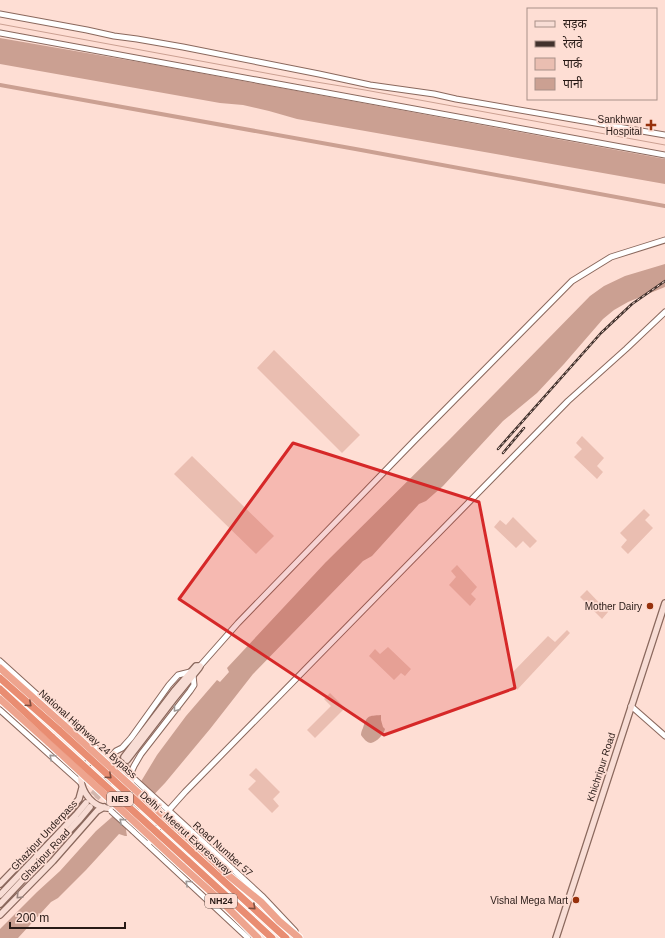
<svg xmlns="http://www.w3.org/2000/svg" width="665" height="938" viewBox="0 0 665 938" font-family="Arial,'Noto Sans Devanagari',sans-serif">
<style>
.green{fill:#eabeb1}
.water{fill:#cba092}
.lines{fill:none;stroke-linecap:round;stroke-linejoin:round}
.stream{stroke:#cba092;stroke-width:1}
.canal{stroke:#cba092;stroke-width:4}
.secondary-tunnel{stroke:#d3b7ae;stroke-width:5.5;stroke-dasharray:5.5 3;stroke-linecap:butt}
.tertiary-casing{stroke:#8a685d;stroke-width:7}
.secondary-casing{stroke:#8a685d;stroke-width:8}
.trunk-casing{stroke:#fff;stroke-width:9}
.motorway-casing{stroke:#fff;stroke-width:9}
.tertiary{stroke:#fff;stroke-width:5}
.secondary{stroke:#f8ddd5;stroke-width:5.5}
.trunk{stroke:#eea48e;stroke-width:7}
.motorway{stroke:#e98d72;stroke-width:7}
.rail-casing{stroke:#42322d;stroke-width:2.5}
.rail{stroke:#feded4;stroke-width:1;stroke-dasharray:3;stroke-linecap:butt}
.tertiary-bridge-casing{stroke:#8a685d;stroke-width:7;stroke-linecap:butt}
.trunk-bridge-casing{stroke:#fff;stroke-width:9;stroke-linecap:butt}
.motorway-bridge-casing{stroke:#fff;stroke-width:9;stroke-linecap:butt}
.tertiary-bridge{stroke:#fff;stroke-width:5}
.trunk-bridge{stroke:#eea48e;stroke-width:7}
.motorway-bridge{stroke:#e98d72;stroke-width:7}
.oneway{stroke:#7f4e3f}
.oneway2{stroke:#9e9896}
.oneway3{stroke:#9a857f}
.marked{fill:#d62828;fill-opacity:0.2;stroke:#d62828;stroke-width:3;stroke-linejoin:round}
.poi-dot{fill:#97310c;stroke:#feded4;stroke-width:1.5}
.labels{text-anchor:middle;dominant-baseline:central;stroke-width:3.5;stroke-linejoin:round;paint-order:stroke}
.shield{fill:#feded4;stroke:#68554f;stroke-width:1}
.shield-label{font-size:9px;font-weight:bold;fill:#281a16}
.poi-label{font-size:10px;fill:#281a16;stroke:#feded4;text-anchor:end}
.street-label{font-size:10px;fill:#281a16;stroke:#feded4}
</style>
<rect width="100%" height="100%" fill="#feded4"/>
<path class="green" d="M274,350L360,435L342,453L257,368Z
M582,436L604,458L597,466L603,472L597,479L574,457L582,449L576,443Z
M192,456L274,536L256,554L174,474Z
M644,509L650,515L645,520L653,528L628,554L621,547L627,540L620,533Z
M513,517L537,541L530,548L523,541L516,548L494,527L500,520L506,525Z
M457,565L477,587L471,594L476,599L470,606L449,585L456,577L451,571Z
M587,590L608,612L602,619L580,597Z
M567,630L570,633L517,690L512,673L548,636L555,642Z
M388,647L411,669L405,676L401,673L394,680L369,656L375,649L380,654Z
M330,693L345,708L315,738L307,730L331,706L324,699Z
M256,768L280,792L273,799L279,806L272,813L248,789L256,781L249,775Z"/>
<path class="water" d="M0,38L162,66L665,159V184L297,119L269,111L243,105L220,103L0,64Z
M665,264V287L628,302L614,310L603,319L564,364L537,393L503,421L443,486L426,501L419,504L372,556L363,561L253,674L210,729L165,783L144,805L127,824L126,830L127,836H125L119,834L86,870L58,898L51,902L18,938H0V929L37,892L60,871L96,831L128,803L157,755L186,716L217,680L220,682L229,672L227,668L325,563L450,439L590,296L604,286L625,276Z
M381,715V720L383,727L385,729C384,734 377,742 371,743C367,743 363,738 361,735C361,732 362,730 363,728C367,715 368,716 381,715Z"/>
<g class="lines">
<path class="stream" d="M0,24L298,79L365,90L665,145"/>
<path class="canal" d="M0,85L361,150L665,206"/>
<path class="secondary-tunnel" d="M87,801L123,759
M91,805L126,762"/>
<defs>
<path id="tertiary" d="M0,14L87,30L114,36L137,39L183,47L319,74L370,85L434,94L456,99L665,135
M0,33L665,155
M0,661L106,757
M200,666L238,623L414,441L572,281L611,257L665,240
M193,675L194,685L190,691L141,754L134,766L130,775L262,896L295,931
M631,706L665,736
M0,710L81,783
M109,758L116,751L122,748L131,738L169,685L178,675L190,672
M133,831L248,938
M148,845L168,811L185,792L568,401L626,349L665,312"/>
<path id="secondary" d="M102,756C107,757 112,758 117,760C131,768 137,787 125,800C98,830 55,768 102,756Z
M124,757L175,690L196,666H200
M127,760L173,700L199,668L200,666
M0,884L59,823L79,799L82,788
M0,895L76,815L86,803
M0,904L80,819L90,807
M0,915L53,861L97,811L104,807
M556,938L665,603"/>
<path id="trunk" d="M0,668L65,726
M0,699L49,743
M198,847L228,875L261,902L279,921L299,938
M182,866L221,901L258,938"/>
<path id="motorway" d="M0,678L60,731
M0,689L53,738
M193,853L286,938
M187,860L272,938"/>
</defs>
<use href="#tertiary" class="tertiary-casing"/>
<use href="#secondary" class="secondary-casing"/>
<use href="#trunk" class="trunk-casing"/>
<use href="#motorway" class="motorway-casing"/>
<use href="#tertiary" class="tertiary"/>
<use href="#secondary" class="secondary"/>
<use href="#trunk" class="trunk"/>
<use href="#motorway" class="motorway"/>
<defs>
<path id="rail" d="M498,449L601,333L632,304L665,281
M503,453L524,428"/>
</defs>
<use href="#rail" class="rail-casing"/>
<use href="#rail" class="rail"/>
<defs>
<path id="tertiary-bridge" d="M111,811L133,831"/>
<path id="trunk-bridge" d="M65,726L198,847
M49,743L182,866"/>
<path id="motorway-bridge" d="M60,731L193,853
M53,738L187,860"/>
</defs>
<use href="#tertiary-bridge" class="tertiary-bridge-casing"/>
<use href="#trunk-bridge" class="trunk-bridge-casing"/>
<use href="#motorway-bridge" class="motorway-bridge-casing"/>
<use href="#tertiary-bridge" class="tertiary-bridge"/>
<use href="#trunk-bridge" class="trunk-bridge"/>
<use href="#motorway-bridge" class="motorway-bridge"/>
</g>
<defs><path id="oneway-chevron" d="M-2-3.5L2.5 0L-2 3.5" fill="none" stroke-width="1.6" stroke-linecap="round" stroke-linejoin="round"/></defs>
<g class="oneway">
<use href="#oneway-chevron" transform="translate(29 704) rotate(42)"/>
<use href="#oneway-chevron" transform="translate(109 776) rotate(42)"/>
<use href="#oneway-chevron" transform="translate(253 907) rotate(42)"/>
</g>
<g class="oneway2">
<use href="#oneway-chevron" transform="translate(176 709) rotate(128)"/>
<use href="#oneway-chevron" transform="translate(52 757) rotate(-138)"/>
<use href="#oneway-chevron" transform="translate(122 821) rotate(-138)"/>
<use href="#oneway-chevron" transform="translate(188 883) rotate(-137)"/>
</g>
<use class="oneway3" href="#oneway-chevron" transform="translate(19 896) rotate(134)"/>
<path class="marked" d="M293,443L479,502L515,688L384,735L179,599Z"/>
<g class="poi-dot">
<path d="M649 119h4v4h4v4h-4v4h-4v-4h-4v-4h4z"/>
<circle cx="650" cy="606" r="4"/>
<circle cx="576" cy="900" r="4"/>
</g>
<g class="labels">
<g class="shield">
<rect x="107" y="792" width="26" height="14" rx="3"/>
<rect x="205" y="894" width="32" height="14" rx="3"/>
</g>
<g class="shield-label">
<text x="120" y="799">NE3</text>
<text x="221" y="901">NH24</text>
</g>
<g class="poi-label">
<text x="642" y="119">Sankhwar<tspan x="642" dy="12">Hospital</tspan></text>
<text x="642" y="606">Mother Dairy</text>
<text x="568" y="900">Vishal Mega Mart</text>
</g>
<g class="street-label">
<text transform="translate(88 734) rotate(42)">National Highway 24 Bypass</text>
<text transform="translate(601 767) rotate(-72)">Khichripur Road</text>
<text transform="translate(186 833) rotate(42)">Delhi - Meerut Expressway</text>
<text transform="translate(44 835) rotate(-47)">Ghazipur Underpass</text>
<text transform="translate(223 849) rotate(42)">Road Number 57</text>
<text transform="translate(45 855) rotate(-47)">Ghazipur Road</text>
</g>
</g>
<rect x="527" y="8" width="130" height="92" fill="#feded4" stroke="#a89088"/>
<rect x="535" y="21" width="20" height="6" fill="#f8ddd5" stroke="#a89088"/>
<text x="563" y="28" font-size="12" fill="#281a16">सड़क</text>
<rect x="535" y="41" width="20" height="6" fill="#42322d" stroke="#a89088"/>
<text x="563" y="48" font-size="12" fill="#281a16">रेलवे</text>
<rect x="535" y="58" width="20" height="12" fill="#eabeb1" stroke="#a89088"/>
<text x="563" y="68" font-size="12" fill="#281a16">पार्क</text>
<rect x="535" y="78" width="20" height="12" fill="#cba092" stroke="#a89088"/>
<text x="563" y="88" font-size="12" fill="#281a16">पानी</text>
<path d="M10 922v6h115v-6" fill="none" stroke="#281a16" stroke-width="2"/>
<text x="16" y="922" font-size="12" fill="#281a16" stroke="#feded4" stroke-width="3" paint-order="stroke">200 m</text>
</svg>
